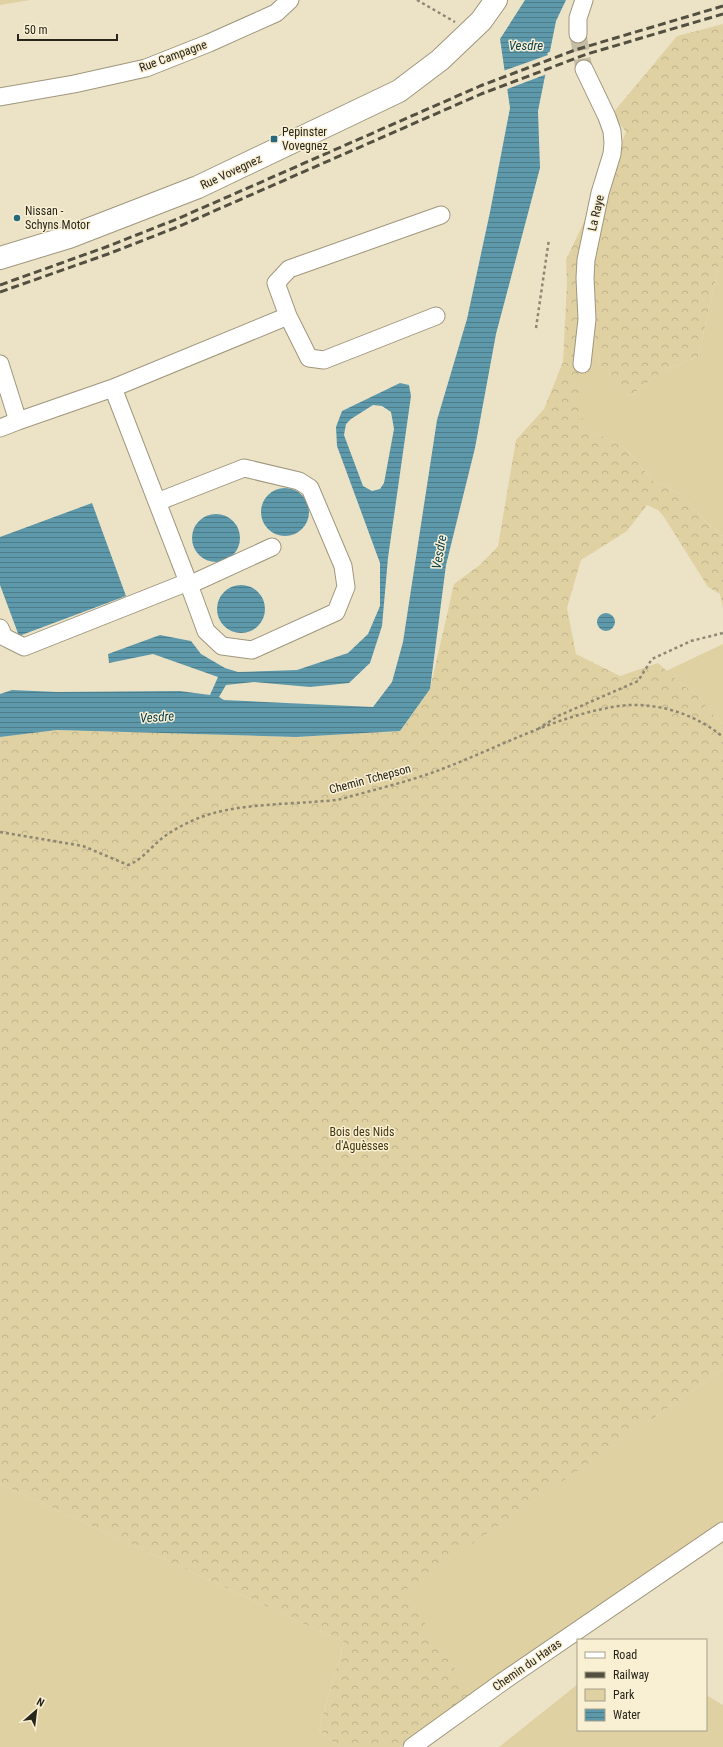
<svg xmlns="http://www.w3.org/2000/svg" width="723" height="1747" viewBox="0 0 723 1747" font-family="'Roboto Condensed',sans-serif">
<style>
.green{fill:#e0d1a3}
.forest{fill:url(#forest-crowns)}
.water{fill:url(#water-rules);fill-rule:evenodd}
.pier{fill:#ece3c7}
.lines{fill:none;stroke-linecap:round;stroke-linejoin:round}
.minor-tunnel{stroke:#c5bda4;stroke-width:17;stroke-dasharray:17 8;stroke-linecap:butt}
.minor-casing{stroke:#9f967c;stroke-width:19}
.major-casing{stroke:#9f967c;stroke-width:24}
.path{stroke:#8d8773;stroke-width:2.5;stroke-dasharray:3 3;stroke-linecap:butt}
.minor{stroke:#fff;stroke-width:17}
.major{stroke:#fff;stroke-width:22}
.rail{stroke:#545041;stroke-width:3;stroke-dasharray:8 4;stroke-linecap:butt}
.poi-dot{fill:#27697c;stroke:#f9f0d4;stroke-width:1.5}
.labels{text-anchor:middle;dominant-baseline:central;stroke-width:3;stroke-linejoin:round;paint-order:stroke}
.street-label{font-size:12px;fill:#28251a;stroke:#f9f0d4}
.poi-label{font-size:12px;fill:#28251a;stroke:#f9f0d4;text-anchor:start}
.park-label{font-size:12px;fill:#42360e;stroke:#f9f0d4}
.water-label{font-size:13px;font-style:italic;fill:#063e4c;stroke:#f9f0d4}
</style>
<defs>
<pattern id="forest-crowns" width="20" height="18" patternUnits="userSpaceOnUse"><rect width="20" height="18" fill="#e0d1a3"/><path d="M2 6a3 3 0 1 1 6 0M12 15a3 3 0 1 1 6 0" fill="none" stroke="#c0b38c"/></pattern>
<pattern id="water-rules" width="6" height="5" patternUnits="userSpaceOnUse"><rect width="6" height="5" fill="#5e99ab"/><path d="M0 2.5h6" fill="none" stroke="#4e7d8a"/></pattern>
</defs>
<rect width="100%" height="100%" fill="#ece3c7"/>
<path class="green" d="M0,0H30L0,5Z
M719,265H723V536L706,522L681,494L654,482L624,447L596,433L579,416L577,345L594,333L600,365L630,396L664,370L698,357Z
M723,644V726L698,696L678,681L666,671Z
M723,1370V1526L474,1698L403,1591Z
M0,1484L344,1642L319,1730L339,1747H0Z
M578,1684V1730H706V1695L723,1705V1747H499Z"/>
<path class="forest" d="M723,24V265H719L698,357L664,370L630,396L600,365L594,333L577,345L580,416L596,433L624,447L654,482L681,494L706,522L723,536V609L720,594L708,587L664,517L658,510L647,505L627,531L581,560L567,608L576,654L620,676L658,663L678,681L698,696L723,726V1370L404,1591L474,1698L400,1747H339L319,1730L344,1642L0,1484V737L57,730L296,737L400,731L430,689L454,584L481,564L498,546L516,440L544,409L563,362L567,283L566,260L626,132L612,114L677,36Z"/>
<path class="water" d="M525,0H566L556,21L538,111L540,168L496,334L475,448L446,565L430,689L400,731L296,737L57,730L0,737V694L12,690L57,692L180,691L210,695L218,677L153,654L109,663L108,654L160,635L191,641L201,654L225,668L238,672L297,670L348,653L368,634L380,606V563L337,446L336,427L342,411L400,383L409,385L411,396L388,558L382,626L370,663L349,683L310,687L254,682L226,685L219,697L224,700L373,707L392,682L403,642L437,420L467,319L490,212L510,108L500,39ZM373,405L382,406L391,412L394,429L384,483L380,489L372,491L363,486L344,435L346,424L351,419Z
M261 512a24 24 0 1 1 48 0a24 24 0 1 1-48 0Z
M92,503L126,596L19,636L0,585V537Z
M192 538a24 24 0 1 1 48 0a24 24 0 1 1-48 0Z
M217 609a24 24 0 1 1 48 0a24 24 0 1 1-48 0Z
M597 622a9 9 0 1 1 18 0a9 9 0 1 1-18 0Z"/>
<path class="pier" d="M552,51L547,74L505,90L503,71L548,55L547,53Z"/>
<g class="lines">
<path class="minor-tunnel" d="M578,34L584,69"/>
<defs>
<path id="minor" d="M578,34V18L584,0
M0,97L74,84L146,68L209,43L276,13L290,0
M288,316L309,358L324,360L436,316
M0,364L18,421L0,428
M582,364L587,319L585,278L586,260L600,193L612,154L613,143L612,131L607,117L584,69
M113,388L288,316L276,283L289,269L441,215
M157,502L244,468L299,481L310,488L343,566L346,587L336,612L252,650L222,646L206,631L188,582
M189,585L272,547
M0,628L4,637L24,647L188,582L113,388L18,421
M412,1747L505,1680L723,1531"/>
<path id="major" d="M0,258L69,237L198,187L399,91L440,60L481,21L496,0"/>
</defs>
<use href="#minor" class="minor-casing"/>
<use href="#major" class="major-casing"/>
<path class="path" d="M417,0L455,22
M536,328L549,239
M538,729L558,716L638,681L652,659L691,641L723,633
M0,832L83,846L128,865C144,859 152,845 165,836C179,826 198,817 214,813C243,805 282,804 312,802C322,801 332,801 341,799C373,790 411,781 442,769C500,747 557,715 619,706C655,701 696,714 723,737"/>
<use href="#minor" class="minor"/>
<use href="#major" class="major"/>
<path class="rail" d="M0,285L106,247L177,219L480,86L575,50L723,6
M0,292L108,254L180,226L481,94L587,54L723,14"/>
</g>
<g class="poi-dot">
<rect x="270" y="135" width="8" height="8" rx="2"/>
<circle cx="17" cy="218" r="4"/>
</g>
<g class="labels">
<g class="street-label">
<text transform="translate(173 56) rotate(-20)">Rue Campagne</text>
<text transform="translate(231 172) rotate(-25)">Rue Vovegnez</text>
<text transform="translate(596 213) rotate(-77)">La Raye</text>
<text transform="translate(370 779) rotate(-15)">Chemin Tchepson</text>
<text transform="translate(527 1665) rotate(-35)">Chemin du Haras</text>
</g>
<g class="poi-label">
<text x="282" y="132">Pepinster<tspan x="282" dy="14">Vovegnez</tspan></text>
<text x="25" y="211">Nissan -<tspan x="25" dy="14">Schyns Motor</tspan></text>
</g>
<g class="park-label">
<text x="362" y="1132">Bois des Nids<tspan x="362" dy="14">d'Aguèsses</tspan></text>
</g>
<g class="water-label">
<text x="526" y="45">Vesdre</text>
<text transform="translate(439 552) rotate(-80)">Vesdre</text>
<text transform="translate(157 717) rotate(-4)">Vesdre</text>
</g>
</g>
<rect x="577" y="1639" width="130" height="92" fill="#f9f0d4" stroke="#a59f8a"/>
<rect x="585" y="1652" width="20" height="6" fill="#ffffff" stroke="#a59f8a"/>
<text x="613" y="1659" font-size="12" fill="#28251a">Road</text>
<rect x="585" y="1672" width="20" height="6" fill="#545041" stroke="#a59f8a"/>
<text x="613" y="1679" font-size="12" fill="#28251a">Railway</text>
<rect x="585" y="1689" width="20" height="12" fill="#e0d1a3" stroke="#a59f8a"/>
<text x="613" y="1699" font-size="12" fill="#28251a">Park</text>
<rect x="585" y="1709" width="20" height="12" fill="url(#water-rules)" stroke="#a59f8a"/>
<text x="613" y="1719" font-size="12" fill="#28251a">Water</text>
<g transform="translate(36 1711) rotate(28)" stroke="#f9f0d4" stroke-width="3" paint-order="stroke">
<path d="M0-3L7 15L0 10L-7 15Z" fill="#28251a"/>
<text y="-6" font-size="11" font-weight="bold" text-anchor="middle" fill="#28251a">N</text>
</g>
<path d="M18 34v6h99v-6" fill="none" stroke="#28251a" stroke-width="2"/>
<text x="24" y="34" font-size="12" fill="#28251a" stroke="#f9f0d4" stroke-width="3" paint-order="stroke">50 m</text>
</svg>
